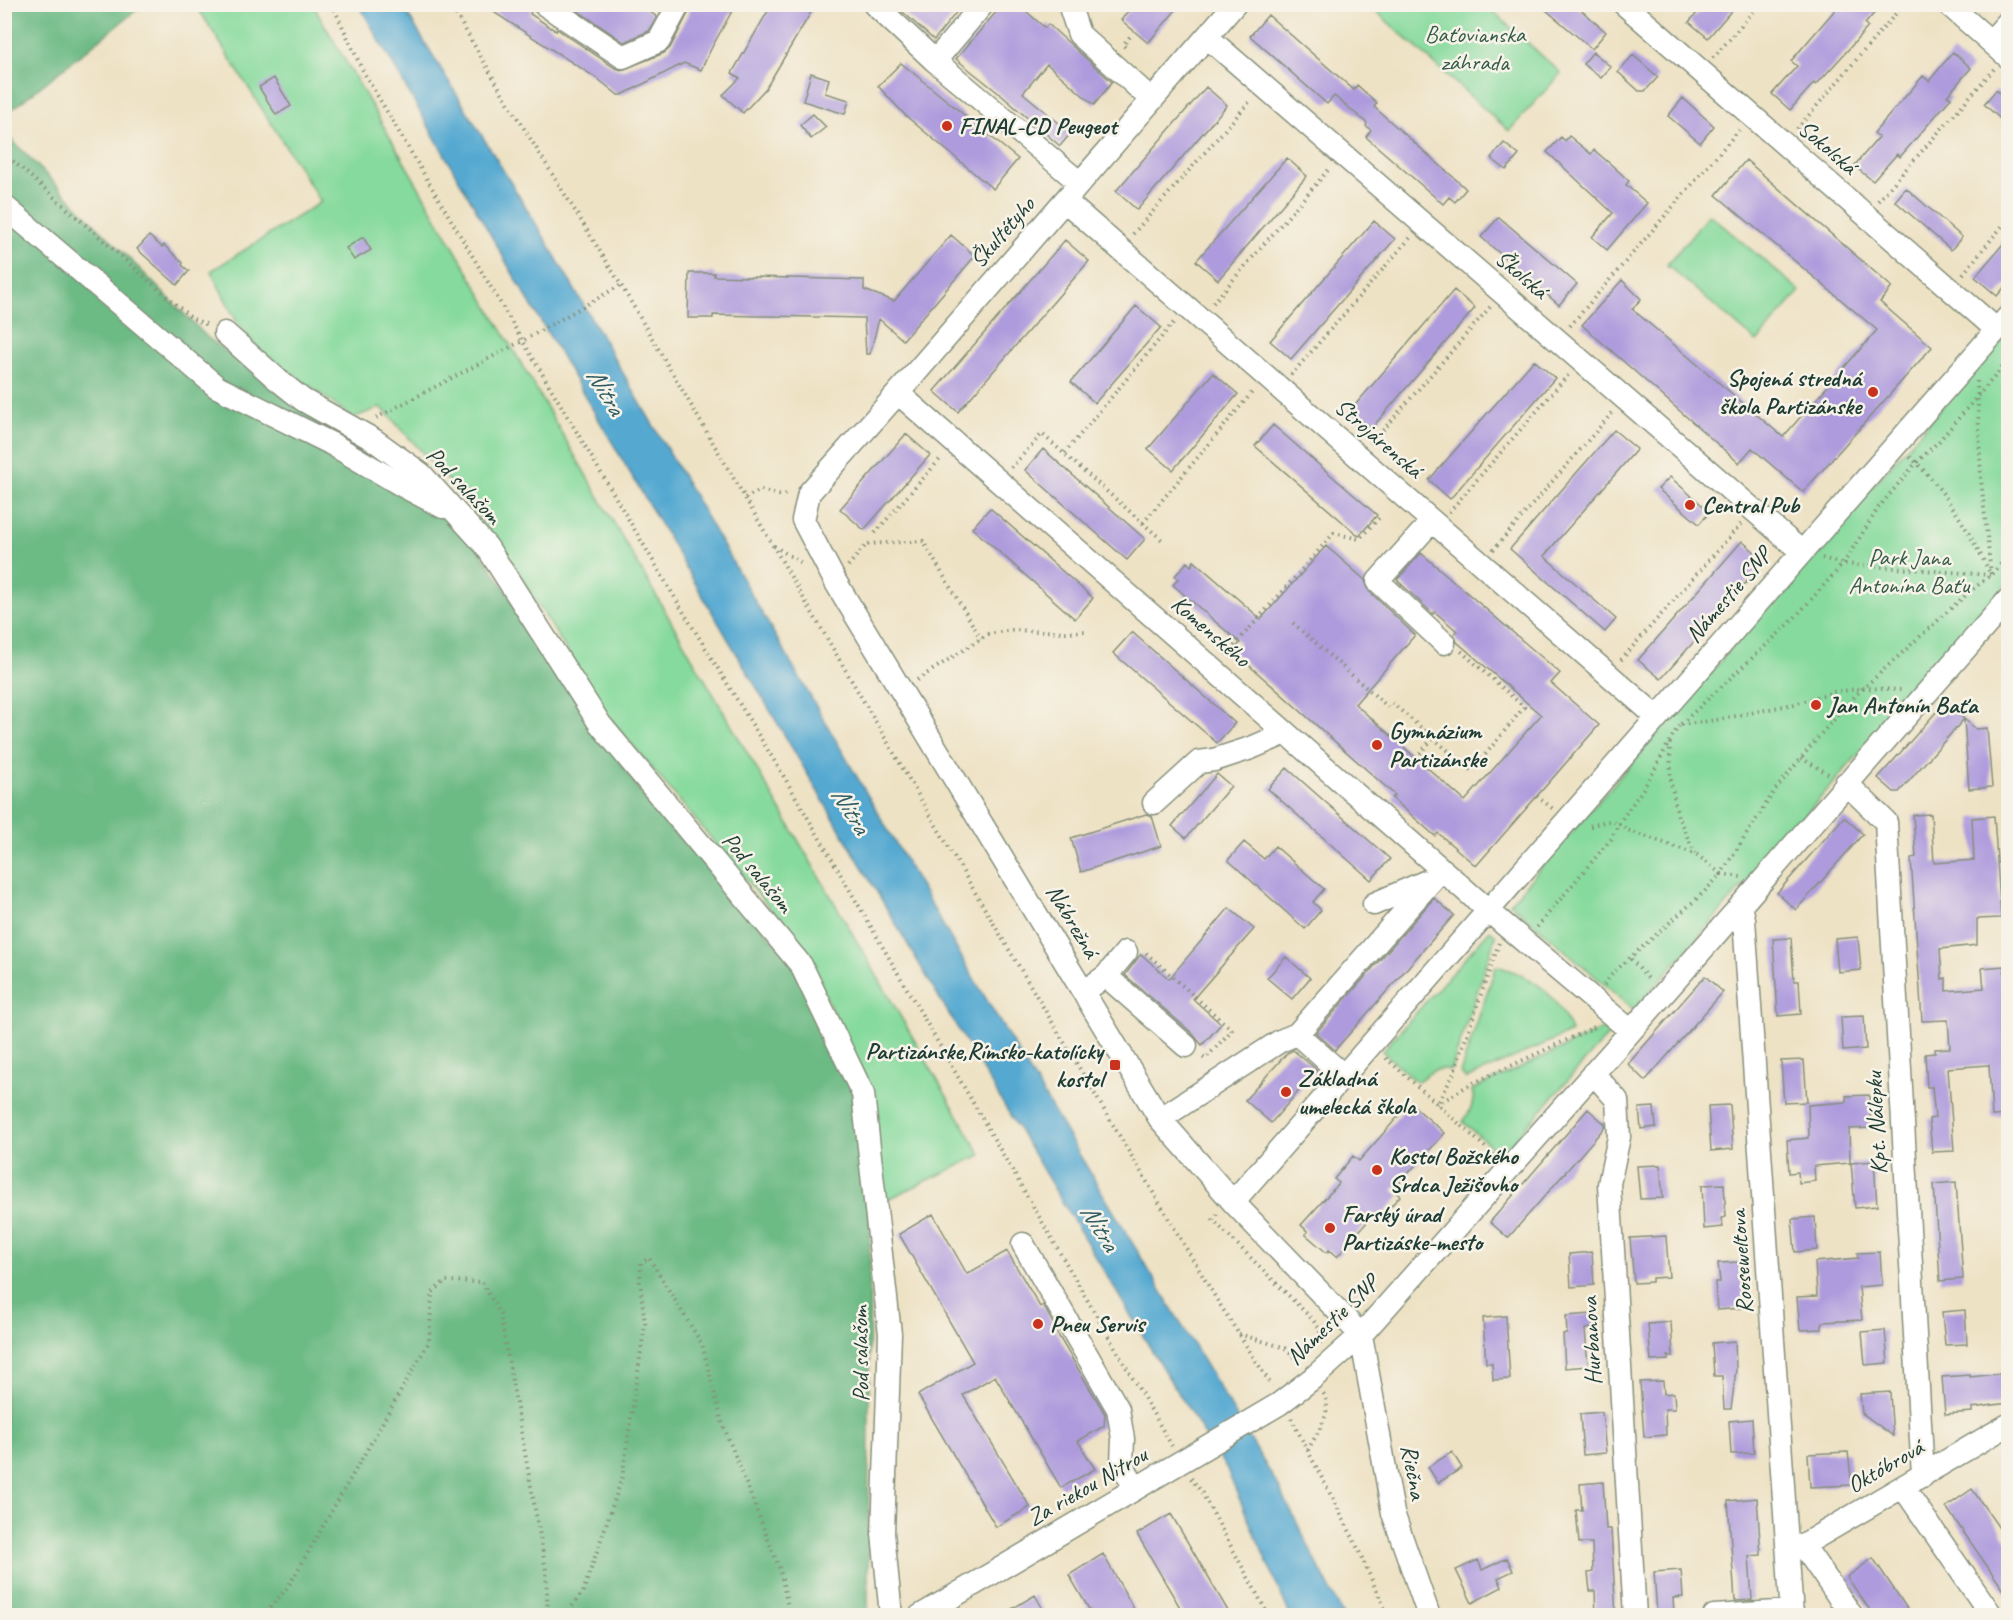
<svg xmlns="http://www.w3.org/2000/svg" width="2013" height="1620" viewBox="0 0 2013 1620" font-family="Caveat,sans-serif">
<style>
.green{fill:#86da9d;stroke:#528c68;stroke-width:1.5}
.forest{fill:#6cba84;stroke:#467c5c;stroke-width:1.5}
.water{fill:#55a9d1;stroke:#3a7382;stroke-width:1.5}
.building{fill:#ae9bdd}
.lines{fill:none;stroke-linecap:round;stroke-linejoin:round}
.minor-casing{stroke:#86907c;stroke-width:25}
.path{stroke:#86907c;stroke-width:4;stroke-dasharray:1.5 4.5;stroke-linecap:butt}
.minor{stroke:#fff;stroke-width:22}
.poi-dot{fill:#c8321e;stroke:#f7f3e8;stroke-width:2}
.labels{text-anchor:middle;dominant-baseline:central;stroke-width:5;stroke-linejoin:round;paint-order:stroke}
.park-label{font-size:24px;fill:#345c49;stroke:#f7f3e8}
.poi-label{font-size:24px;font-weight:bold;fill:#1f3d34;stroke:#f7f3e8;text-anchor:start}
.street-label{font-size:24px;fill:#1f3d34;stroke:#f7f3e8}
.water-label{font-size:26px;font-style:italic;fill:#2f5d63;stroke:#f7f3e8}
</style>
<rect width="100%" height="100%" fill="#f7f3e8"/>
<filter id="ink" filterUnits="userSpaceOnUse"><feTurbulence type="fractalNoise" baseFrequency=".0167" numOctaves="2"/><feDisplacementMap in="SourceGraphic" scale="12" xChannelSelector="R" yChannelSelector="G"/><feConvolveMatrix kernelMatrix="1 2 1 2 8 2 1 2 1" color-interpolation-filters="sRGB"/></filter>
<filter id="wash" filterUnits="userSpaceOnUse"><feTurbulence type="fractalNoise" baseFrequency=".008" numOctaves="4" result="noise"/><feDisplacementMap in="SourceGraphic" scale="24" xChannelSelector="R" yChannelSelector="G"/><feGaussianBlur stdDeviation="1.35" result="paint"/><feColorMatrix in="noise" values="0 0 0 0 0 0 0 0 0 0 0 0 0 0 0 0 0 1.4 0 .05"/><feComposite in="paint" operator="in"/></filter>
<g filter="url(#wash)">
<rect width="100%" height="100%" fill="#eee2c5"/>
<path class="green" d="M196,5H313L981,1155L880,1203L875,1099L811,966L784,925L609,717L501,546L453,486L381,407L353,418L260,350L239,326L211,271L321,202Z
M1369,5H1486L1561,73L1509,131Z
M1709,214L1800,291L1757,342L1667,265Z
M2008,331V584L1634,1010L1510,903Z
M1490,930L1496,935L1451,1070C1436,1066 1428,1073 1417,1082L1382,1051Z
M1496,966C1535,976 1557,994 1571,1032L1466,1079L1460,1073Z
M1603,1029L1609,1034L1501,1155L1463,1122C1469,1112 1476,1103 1472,1090Z"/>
<path class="forest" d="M5,4H143V5L5,115Z
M4,132L207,337L274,387L407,476L477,546L595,727L652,808L788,956L857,1095L870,1205L868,1615H5Z"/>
<path class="water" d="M359,5H402L547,242L973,977L1280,1489L1343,1615H1290L1226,1468L1163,1369L937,994L513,274Z"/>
<g id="blocks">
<path class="building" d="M481,4H531L532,10L530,14L556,31L557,29L615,68L622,70L664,53L670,48L693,4H736L712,47L701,70L684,63L622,95H618L598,79Z
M572,4H639L657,17L649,31L624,42L571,6Z
M772,4H816L766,88L743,113L723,95L740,78L732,73Z
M894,4H963L934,40Z
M1003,4H1018L1045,28L1048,24L1112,82L1094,105L1047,64L1023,93L1071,133L1060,146L1001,95L956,59Z
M1134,4H1181L1148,43L1121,20Z
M1539,4H1574L1606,32L1592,49Z
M1705,4H1737L1708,38L1689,22Z
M1840,4H1882L1865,24L1868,27L1847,51L1816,85L1814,83L1790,110L1772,94L1797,66L1791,61Z
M1268,15L1354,90L1357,85L1377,103L1374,107L1461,184L1466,189L1455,202L1449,197L1443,204L1366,137L1371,130L1366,126L1367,123L1334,96L1327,104L1250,36Z
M1593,52L1611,67L1601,78L1583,64Z
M1953,52L1971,68L1947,96L1951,98L1900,157L1897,154L1873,181L1854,166L1879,137L1874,133L1923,76L1929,81Z
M1633,55L1658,77L1645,91H1639L1618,72Z
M901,63L1018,159L993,189L906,116L878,86Z
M811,73L829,79L825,93L849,100L845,114L803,101Z
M274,78L291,106L276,115L259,87Z
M1206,87L1227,105L1137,210L1116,191Z
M1996,90L2008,100V126L1984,104Z
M1683,98L1714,126L1700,143L1668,116Z
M813,114L826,127L811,139L800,125Z
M1569,136L1591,154L1594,150L1615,168L1629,181L1626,185L1647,203L1607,250L1592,237L1613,213L1547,152L1561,137L1565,141Z
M1504,143L1519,155L1506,170L1491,158Z
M1287,158L1307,176L1218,280L1196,261Z
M1746,160L1892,287L1880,302L1932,347L1803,492L1752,448L1739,463L1582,325L1622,280L1641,299L1632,309L1783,437L1877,330L1716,195Z
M1906,188L1962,237L1951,250L1895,201Z
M1499,217L1577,284L1559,305L1481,237Z
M1374,221L1395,239L1291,359L1270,341Z
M951,235L975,256L903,340L879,319L870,354H866L864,318L713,315V318H688L689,273H714V276L864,280V290L894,301Z
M149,236L162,247L164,245L183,263L182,265L189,271L177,285L137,249Z
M363,237L371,250L354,260L346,248Z
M2008,238V283L1997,296L1975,277Z
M1065,240L1089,261L958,412L934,391Z
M1454,290L1475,308L1371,429L1350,411Z
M1136,306L1161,327L1095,403L1071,382Z
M1534,360L1555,378L1450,499L1429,480Z
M1213,373L1238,394L1173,470L1148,449Z
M1273,425L1377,515L1359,536L1255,446Z
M1614,430L1637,449L1544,556L1616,619L1605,632L1510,549Z
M906,434L930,455L864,530L840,509Z
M1043,449L1145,539L1127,560L1025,470Z
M1670,477L1710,512L1699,524L1658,489Z
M990,508L1093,598L1075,619L972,528Z
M1742,541L1765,561L1661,679L1638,660Z
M1326,546L1365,580L1369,591L1415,635L1355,704L1465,801L1541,715L1457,642L1454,634L1457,631L1435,612L1433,614L1397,580L1421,553L1560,673L1551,683L1599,725L1476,866L1438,833L1435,836L1392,798L1395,795L1233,651L1240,643L1173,585L1178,579L1175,576L1187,562L1191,566L1194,561L1261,619Z
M1132,632L1235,723L1217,743L1113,653Z
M1945,702L1964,719L1899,792H1894L1878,778Z
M1964,719L1976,729L1987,728L1992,787L1969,789Z
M1287,768L1390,859L1371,880L1268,789Z
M1217,774L1231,786L1186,838L1172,826Z
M1146,814L1152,816L1161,846L1081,872L1071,838Z
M1931,814L1934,863L1974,860L1972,818L1994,816L2001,918L1977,919V945L1940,949L1942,979L1946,978V991L1984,988L1982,968L2004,966L2008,1024V1115L1992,1116L1989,1065L1948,1068L1954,1151L1932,1152L1929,1119L1935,1118L1932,1087H1927L1925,1054L1935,1053V1049L1950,1048L1948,1020L1922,1021L1911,858L1916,857L1913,815Z
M1844,817L1863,834L1796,910L1777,893Z
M1244,842L1264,859L1275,846L1324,889L1313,902L1321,910L1305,929L1228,860Z
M1434,898L1454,915L1335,1050L1316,1033Z
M1229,908L1254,929L1193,999L1221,1024L1202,1045L1192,1033L1125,975L1141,954L1169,979Z
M1858,937L1861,970L1838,972L1835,939Z
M1791,938L1794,981H1799L1801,1014L1778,1016L1773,939Z
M1286,957L1310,978L1292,999L1267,978Z
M1705,976L1723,992L1645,1081L1628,1064Z
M1864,1016L1866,1049L1843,1051L1841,1017Z
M1293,1050L1317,1070L1271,1123L1245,1100L1287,1053Z
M1804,1060L1807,1102L1784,1103L1781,1061Z
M1869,1095L1871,1128L1849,1129L1850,1163L1814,1166L1815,1181L1799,1183L1798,1172L1789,1173L1787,1140L1809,1138L1808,1105L1847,1102L1846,1096Z
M1410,1103L1445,1133L1393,1190L1400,1196L1379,1219L1374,1214L1337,1257L1329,1250L1327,1253L1305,1234L1308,1232L1301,1225L1339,1183L1334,1179L1353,1156L1359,1161Z
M1730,1105L1733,1149L1711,1151L1708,1106Z
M1654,1107L1656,1127L1641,1129L1639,1108Z
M1588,1109L1605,1124V1127L1508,1238L1490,1222Z
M1874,1161L1877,1206L1855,1208L1851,1163Z
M1660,1165L1663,1198L1640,1199L1637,1166Z
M1956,1182L1963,1279L1940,1281L1934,1184Z
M1724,1184L1726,1217L1721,1218L1723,1227L1704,1229L1702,1185Z
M933,1214L967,1274L1007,1251L1040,1307L1043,1305L1056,1329L1055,1330L1105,1414L1104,1426L1078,1441L1095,1469L1061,1488L995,1376L963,1395L1030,1507L996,1527L918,1395L973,1362L899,1234Z
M1815,1217L1817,1250L1795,1252L1792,1219Z
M1666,1236L1669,1277L1652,1278V1282L1634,1283L1630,1238Z
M1592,1252L1594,1285L1571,1287L1569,1254Z
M1880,1252L1882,1285L1859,1287L1862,1320L1822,1322V1329L1800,1330L1797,1297L1817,1296L1815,1262L1858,1258L1857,1253Z
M1741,1262L1743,1308L1717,1310L1715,1282H1720L1718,1263Z
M1965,1310L1967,1344L1945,1345L1942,1312Z
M1592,1314L1593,1328L1585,1329L1588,1366L1565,1368L1563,1334H1567L1566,1316Z
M1506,1316L1510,1379L1493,1380L1492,1363H1486L1483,1318Z
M1671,1322L1673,1356H1668V1360L1651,1361L1648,1324Z
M1885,1330L1888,1363L1865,1365L1862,1332Z
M1735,1341L1736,1369L1731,1409H1724L1722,1376H1714L1712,1343Z
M2008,1373V1403L1972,1408V1412L1945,1414L1942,1377L1970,1375V1377Z
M1663,1381L1664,1394L1674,1393L1675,1409H1665L1666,1435L1644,1437L1640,1382Z
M1890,1392L1891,1409L1893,1436L1862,1413L1860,1394Z
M1602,1412L1606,1453L1583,1455L1580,1414Z
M1752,1419L1754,1453L1731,1454L1729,1421Z
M1452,1452L1462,1468L1438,1483L1428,1467Z
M1848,1452L1852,1485L1810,1487L1808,1454Z
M1603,1482L1606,1529H1611L1616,1616H1596L1595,1591H1590L1588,1573L1593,1572L1592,1543H1579L1576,1510H1582L1580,1484Z
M1972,1489L2008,1541V1596L1946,1507Z
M1757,1498L1761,1555L1749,1556L1752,1600L1735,1601L1728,1501Z
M1171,1514L1231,1616H1185L1137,1534Z
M1103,1554L1138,1616H1093L1069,1575Z
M1507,1558L1513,1571L1498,1578L1502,1587L1472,1603L1456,1570L1478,1560L1482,1570Z
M1873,1558L1912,1616H1874L1847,1577Z
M1681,1570L1683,1597L1673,1598L1674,1613L1657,1614L1654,1572Z
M1035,1595L1047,1616H1000Z"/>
</g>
</g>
<g filter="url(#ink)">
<use href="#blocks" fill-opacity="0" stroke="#86907c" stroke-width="1.5"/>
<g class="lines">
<defs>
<path id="minor" d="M544,4L623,57L659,41L679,4
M874,4L935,61L1080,183
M1069,4L1079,34L1152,100
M1235,4L905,385L809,493L803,520L835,581L1160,1119L1233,1202L1361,1335L1393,1513L1429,1616
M1624,4L1997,330
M1948,4L2008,57
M1207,37L1802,552
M1991,41L2008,22
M935,61L983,4
M1065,201L1657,717
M4,206L217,387L330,443L403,486L443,507
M225,333L278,380L303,400L374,440L421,474L487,547L600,724L801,965L863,1094L890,1334L883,1533L891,1616
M898,393L1505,925L1631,1031
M1432,521L1378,581L1444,643
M1846,783L1886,822L1923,1476
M1154,803L1199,762L1214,760L1251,748L1286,733
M1374,904L1427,881
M1741,905L1744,919L1792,1616
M1106,976L1186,1046
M1093,985L1106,976L1126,952
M1297,1034L1343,1075
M1593,1073L1617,1100L1619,1137L1609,1184L1635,1616
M1160,1119L1280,1041L1297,1034L1442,869
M1233,1202L2008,317
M1023,1244L1118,1409L1123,1439L1122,1463L1135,1489
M1903,1487L1992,1616
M1803,1545L1852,1616
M1787,1547L1803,1545L2008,1425
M920,1616L1279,1404L1313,1378L1361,1335L1631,1031L2008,600
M1714,1616L1792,1611"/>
</defs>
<use href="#minor" class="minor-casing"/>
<path class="path" d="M332,4L364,73L684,613L783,775L1172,1446
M450,4L507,101L621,285L976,894L1217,1300L1272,1386
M1125,47L1123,45L1132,34
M1713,58L1760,4
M1797,129L1904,4
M4,153L191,318L208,325
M1878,201L1994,69
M1133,234L1251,100
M1963,274L2008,219
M1213,303L1330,168
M1570,326L1739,130
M1291,375L1410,238
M1977,381L1981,479L1991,574
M376,418L524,340L621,285
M1371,444L1490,307
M1065,453L1174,322
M1910,457C1943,486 1970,533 1989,571
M1011,468L1042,434L1162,540
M745,498L761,490L779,495L789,494
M1449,512L1568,375
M1143,523L1254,390
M875,533L942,457
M774,546L803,564
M1493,550L1612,413
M1822,558L1843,564L1990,575
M2002,563L2008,569
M848,566L867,544L923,541L981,639
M1293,623L1388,707
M1226,655L1334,533L1359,539L1380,517
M1621,660L1741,524
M917,680L988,634L1012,630L1066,632L1086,631
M1392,703L1472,771L1524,707L1461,651
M1681,724L1790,623L1843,564L1879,507L1916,463L1939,441L2008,361
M1681,725L1716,720L1794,704L1834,692L1865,688L1904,690
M1670,743L1671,783L1678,817L1695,853
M1416,758L1433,738
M1801,758L1829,774
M1537,796L1553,809
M1590,826C1606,821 1614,817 1627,830L1696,854L1721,874L1775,790L1821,734L1857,694L1969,592L1991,575L2008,556
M1537,927L1611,839C1621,817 1637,800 1649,779C1660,762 1667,743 1679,726
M1499,943L1453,1075L1437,1105L1467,1086L1597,1026
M1146,953L1232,1030L1205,1059L1201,1056
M1631,959L1650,981
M1604,985L1612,974L1704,892L1721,874L1741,877
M1386,1058L1494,1155
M1217,1214L1213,1220L1313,1320L1320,1330L1321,1344
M1239,1334L1285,1348L1301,1363
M1291,1418L1353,1538L1388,1616
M1308,1450C1316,1434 1335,1410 1323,1393
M1191,1478L1202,1493L1269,1616
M262,1616L288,1587L429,1342L432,1293L445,1281L482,1282L500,1314L546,1570L548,1616
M565,1616L583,1592L622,1478L645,1324L640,1282L641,1263L649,1258L702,1344L722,1422L780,1570L790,1616"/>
<use href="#minor" class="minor"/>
</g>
</g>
<g class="poi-dot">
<circle cx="947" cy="126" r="6"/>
<circle cx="1873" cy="392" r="6"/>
<circle cx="1690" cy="505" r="6"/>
<circle cx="1816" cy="705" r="6"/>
<circle cx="1377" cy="745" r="6"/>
<rect x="1109" y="1059" width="12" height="12" rx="3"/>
<circle cx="1286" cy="1092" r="6"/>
<circle cx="1377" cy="1170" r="6"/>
<circle cx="1330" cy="1228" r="6"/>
<circle cx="1038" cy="1324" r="6"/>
</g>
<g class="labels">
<g class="park-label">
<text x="1475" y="34">Baťovianska<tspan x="1475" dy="28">záhrada</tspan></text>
<text x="1909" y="557">Park Jana<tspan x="1909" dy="28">Antonína Baťu</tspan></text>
</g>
<g class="poi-label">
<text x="959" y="126">FINAL-CD Peugeot</text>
<text x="1861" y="378" text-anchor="end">Spojená stredná<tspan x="1861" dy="28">škola Partizánske</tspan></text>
<text x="1702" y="505">Central Pub</text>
<text x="1828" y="705">Jan Antonín Baťa</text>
<text x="1389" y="731">Gymnázium<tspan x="1389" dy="28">Partizánske</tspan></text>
<text x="1103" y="1051" text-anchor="end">Partizánske,Rímsko-katolícky<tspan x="1103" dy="28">kostol</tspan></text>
<text x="1298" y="1078">Základná<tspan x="1298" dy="28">umelecká škola</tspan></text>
<text x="1389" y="1156">Kostol Božského<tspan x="1389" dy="28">Srdca Ježišovho</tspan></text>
<text x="1342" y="1214">Farský úrad<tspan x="1342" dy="28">Partizáske-mesto</tspan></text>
<text x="1050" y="1324">Pneu Servis</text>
</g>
<g class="street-label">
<text transform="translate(1828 147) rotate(41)">Sokolská</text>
<text transform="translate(1002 232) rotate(-49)">Škultétyho</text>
<text transform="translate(1522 274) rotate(41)">Školská</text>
<text transform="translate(1379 438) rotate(41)">Strojárenská</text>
<text transform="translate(464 485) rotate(46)">Pod salašom</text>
<text transform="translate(1728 595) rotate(-49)">Námestie SNP</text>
<text transform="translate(1211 631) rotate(41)">Komenského</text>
<text transform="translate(758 872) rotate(50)">Pod salašom</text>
<text transform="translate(1073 921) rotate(59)">Nábrežná</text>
<text transform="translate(1876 1123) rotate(-93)">Kpt. Nálepku</text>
<text transform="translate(1741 1262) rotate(-94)">Rooseweltova</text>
<text transform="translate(1332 1320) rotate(-44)">Námestie SNP</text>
<text transform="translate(1591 1341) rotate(-93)">Hurbanova</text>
<text transform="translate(860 1354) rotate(-91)">Pod salašom</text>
<text transform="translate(1885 1466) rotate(-30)">Októbrová</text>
<text transform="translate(1414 1472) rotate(80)">Riečna</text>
<text transform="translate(1087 1486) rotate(-30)">Za riekou Nitrou</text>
</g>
<g class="water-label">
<text transform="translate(606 391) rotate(60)">Nitra</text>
<text transform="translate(851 810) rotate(59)">Nitra</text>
<text transform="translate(1100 1227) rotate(59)">Nitra</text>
</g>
</g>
<rect width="2013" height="1620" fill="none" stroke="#f7f3e8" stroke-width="24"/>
</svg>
